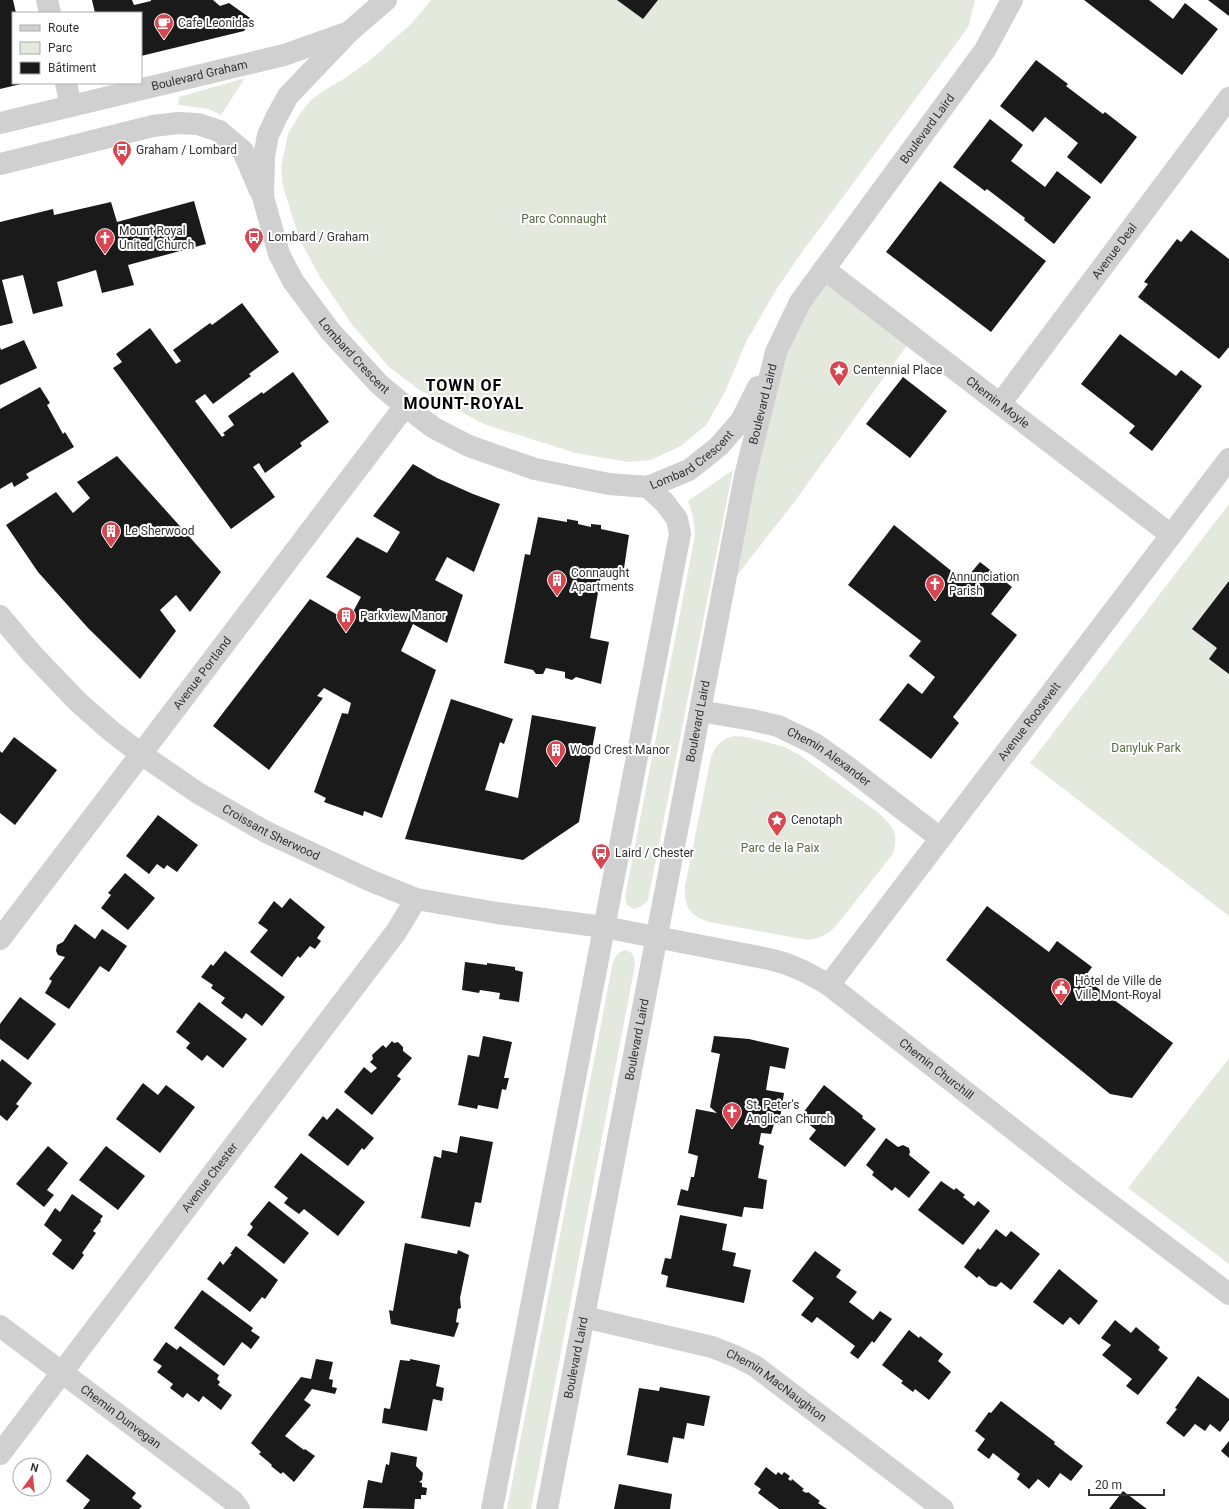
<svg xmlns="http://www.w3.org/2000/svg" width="1229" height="1509" viewBox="0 0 1229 1509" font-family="Roboto,sans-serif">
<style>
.green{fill:#e3e9dd}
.building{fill:#1a1a1a}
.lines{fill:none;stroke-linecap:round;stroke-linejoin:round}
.minor{stroke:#d0d0d0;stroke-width:22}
.labels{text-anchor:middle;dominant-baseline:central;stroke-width:4;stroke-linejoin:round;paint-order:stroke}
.poi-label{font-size:12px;fill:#333;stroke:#fff;text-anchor:start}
.street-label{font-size:12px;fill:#333;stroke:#fff}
.park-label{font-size:12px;fill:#566c43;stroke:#fff}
.district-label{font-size:16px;font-weight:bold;letter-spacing:1px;fill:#000;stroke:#fff}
</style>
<rect width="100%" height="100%" fill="#fff"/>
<path class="green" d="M431,0H975L969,25L956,44L797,259L776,290L746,342L724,394L706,425L681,446L651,460L628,462L576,453L486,425L418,389L389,367L369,344L353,326L320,277L300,240L283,187L281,167L288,134L299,115L310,101L323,91L347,77L369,61L411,24Z
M245,78L221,115L209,109L178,105L179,97Z
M824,269L913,337L795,501L721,596L776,352Z
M733,470L648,900L642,906L634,909L627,905L625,897L694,541C696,526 693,515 688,501Z
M1229,504V916L1030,763Z
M734,736L747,737L785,747L801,756L876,811C891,824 901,833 892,855L836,926C827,935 820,938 808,940L709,922C689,915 684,907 685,886L711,757C716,745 721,739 734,736Z
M626,950C634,953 634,956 635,965L531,1509H507L613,962C616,955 619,952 626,950Z
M1229,1058V1264L1128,1188Z"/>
<path class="building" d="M0,0H13L16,13H13V83L21,84L0,89Z
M92,0H132L134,5L151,1V0H213L220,6L229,3L253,20L244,31L141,56V13H95Z
M617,0H658L643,19Z
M1084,0H1149L1173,19L1185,3L1218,29L1182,75Z
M1208,0H1229V16Z
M1036,60L1068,84L1066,86L1103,114L1105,112L1137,137L1101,184L1067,157L1078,143L1045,117L1033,132L1000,106Z
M990,119L1023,145L1011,161L1045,187L1057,171L1091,197L1054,244L1024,220L1025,218L987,189L985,191L953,167Z
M940,181L1046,261L991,332L886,252Z
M194,201L206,244L128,265L134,285L102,293L96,270L57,282L63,306L33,314L23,275L2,280L13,323L0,326V222L53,209L54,215L111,202L117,222Z
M1191,230L1229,259V347L1219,359L1138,297L1148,284L1144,282L1177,239L1181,242Z
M242,303L279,352L249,374L251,376L213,404L205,394L195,401L222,437L225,435L223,433L234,425L228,416L262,392L263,394L293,372L329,422L300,443L302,446L265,473L259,463L253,467L275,497L231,529L113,368L122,362L116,354L150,328L176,364L181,361L173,350L210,323L212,325Z
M1120,334L1176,376L1181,370L1202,386L1152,451L1129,433L1135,426L1081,384Z
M24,340L37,368L0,385V347L1,350Z
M903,377L947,411L910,458L866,424Z
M40,387L50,403L47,405L63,434L65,432L74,447L26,474L29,478L14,487L12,482L0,489V409Z
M117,456L221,572L190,612L176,595L160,610L176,631L140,679L88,628L38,572L6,525L56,492L73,513L90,498L77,482Z
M413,464L437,478L473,494L500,504L474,572L447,557L435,580L463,595L447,643L413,624L401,651L436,670L382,818L364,811L363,816L324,802L326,798L314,792L342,713L348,714L351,703L324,688L317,696L323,698L269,770L213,726L310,599L348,621L361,597L326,577L357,537L387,553L400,532L373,516Z
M538,517L567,522V519L578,521V524L591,527V524L601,525V529L629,535L623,575L602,570L590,638L609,642L601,684L576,677L572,680L565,678V672L546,668L543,674H536L533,670L504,663L525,554L530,555Z
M894,525L964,581L980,562L1012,587L991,614L1017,635L953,717L959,723L931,759L879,720L908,683L922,694L935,677L909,656L921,641L848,585Z
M1229,581V674L1209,659L1217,648L1192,629Z
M451,699L513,719L504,744L500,742L485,790L518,798L532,715L596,727L579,822L523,860L405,839Z
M14,737L57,770L15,825L0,813V751L2,753Z
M158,815L198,845L177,872L167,865L164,869L157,864L149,874L126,856Z
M125,873L155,898L128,930L101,908L111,895L108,893Z
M290,898L325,927L317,938L321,941L315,949L310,946L300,958L298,956L282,977L250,952L268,930L258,923L274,901L282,908Z
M987,906L1049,952L1057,941L1092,967L1084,978L1173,1043L1132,1098L1110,1094L946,960Z
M75,924L95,939L102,929L127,946L109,972L100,966L69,1009L45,993L52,981L49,979L65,957L58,955L56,951L57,945L63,942Z
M225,951L285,997L262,1026L246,1013L242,1019L221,1003L225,998L211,988L213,985L201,977L211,964L213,966Z
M465,962L487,965V963L515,967V970L523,972L519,1002L499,999L500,993L480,990L479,993L462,990Z
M20,997L56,1024L28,1060L0,1039V1024Z
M199,1002L247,1039L223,1068L207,1055L202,1061L186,1048L190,1043L176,1032Z
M483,1036L512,1042L504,1078H509L506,1090L502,1089L498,1109L478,1105L477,1109L458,1105L468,1055L479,1057Z
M714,1036L749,1039L789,1048L785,1069L770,1066L766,1090L784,1093L779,1125L774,1124L771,1134L761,1133L759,1144L764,1146L758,1178L767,1180L763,1209L744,1207L742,1217L677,1205L681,1189L688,1191L691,1177H694L698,1156L688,1153L696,1109L717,1113L710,1107L720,1054L711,1052Z
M392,1041L394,1043L398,1042L403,1047V1051L412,1058L397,1076L401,1079L372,1115L344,1092L364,1067L371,1073L377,1068L370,1062L373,1059L372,1055L383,1045L386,1048Z
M2,1059L32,1083L16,1104L19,1106L7,1121L0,1115V1062Z
M143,1083L158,1095L166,1085L195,1107L160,1153L116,1119Z
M824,1085L863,1116L862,1118L876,1129L845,1167L809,1139L816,1130L800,1117Z
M337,1108L374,1138L364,1150L362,1148L348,1166L308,1135L323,1116L327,1120Z
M460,1136L493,1142L481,1203L475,1202L470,1227L421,1218L434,1156L441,1158L442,1150L457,1153Z
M886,1138L898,1147L903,1145L909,1148L910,1152L909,1155L930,1172L909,1198L895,1187L892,1191L872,1175L874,1172L866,1165Z
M48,1146L68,1163L47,1190L54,1195L44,1207L16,1184Z
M106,1146L145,1176L118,1210L79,1180Z
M301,1153L365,1202L338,1236L304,1209L299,1214L284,1203L288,1198L274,1187Z
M941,1181L954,1190L956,1188L965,1195L963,1197L974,1206L978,1201L990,1211L963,1245L918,1210Z
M72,1194L103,1216L100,1220L101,1221L93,1231L96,1233L82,1253L84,1255L73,1270L52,1254L62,1240L44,1225L55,1208L60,1212Z
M269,1201L309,1233L284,1264L247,1235L253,1227L250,1224Z
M680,1215L727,1224L722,1250L736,1253L733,1266L751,1270L744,1303L666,1287L668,1276L661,1274L665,1258L671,1259Z
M996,1229L1006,1237L1011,1231L1040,1254L1011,1290L1001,1282L996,1287L989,1285L979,1276L977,1278L964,1267L978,1248L980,1250Z
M405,1243L457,1254L458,1250L469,1255L460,1298L461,1308L458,1309L456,1322L459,1323L454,1337L391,1324L389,1310L393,1311Z
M236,1246L278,1280L265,1299L262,1297L250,1312L207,1279L220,1261L223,1265L232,1254H230Z
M815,1251L841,1270L836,1277L857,1292L849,1302L873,1320L880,1311L892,1319L874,1343L872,1341L858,1359L850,1353L855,1346L817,1317L812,1323L801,1315L814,1298L792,1281Z
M1059,1269L1098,1301L1079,1325L1070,1317L1063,1325L1033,1302Z
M202,1290L253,1328L251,1331L260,1337L251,1349L242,1342L224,1366L174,1328Z
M1115,1320L1131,1333L1136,1327L1160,1347L1158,1350L1168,1358L1138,1395L1126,1386L1132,1379L1102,1355L1111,1345L1101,1338Z
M909,1330L919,1338L920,1336L943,1354L938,1361L951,1372L929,1400L915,1389L913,1392L901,1383L903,1381L882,1365Z
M166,1342L177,1350L180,1346L219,1375L217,1379L220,1382L218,1385L232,1395L221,1410L203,1396L199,1402L187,1393L183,1398L170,1388L173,1384L157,1372L162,1366L153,1360Z
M316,1359L333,1362L329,1379L333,1380L332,1387L337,1388L335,1394L312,1389L304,1400L311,1405L285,1436L304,1450L305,1449L315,1456L294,1482L283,1472L281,1474L271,1466L272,1465L259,1454L261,1452L251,1443L301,1377L311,1379Z
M410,1359L440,1365L436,1386L444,1388L442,1401L433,1399L427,1431L382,1423L384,1408L390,1409L400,1360L410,1361Z
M1198,1376L1229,1399V1420L1220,1432L1210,1424L1205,1431L1195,1424L1184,1437L1166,1423L1177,1409L1175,1408Z
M660,1387L710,1396L704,1426L687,1423L684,1439L673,1437L668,1463L627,1455L639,1388L659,1391Z
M1001,1401L1055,1442L1054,1444L1083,1466L1071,1481L1060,1473L1049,1488L1038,1479L1029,1489L1017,1479L1020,1474L993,1453L989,1459L977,1450L985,1439L975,1431L989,1412L991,1413Z
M1229,1441V1458L1221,1451Z
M391,1452L417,1457L416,1466L423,1473L422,1480L419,1482L422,1483V1487L427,1488L426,1495H421V1499H415L414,1509L363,1508L368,1480L382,1483L386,1464L389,1465Z
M87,1454L136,1493L132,1498L142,1506L139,1509H83L90,1500L66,1481Z
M766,1467L776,1475L778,1472L782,1475L784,1472L790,1476L788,1479L791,1481L792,1479L804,1489L802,1490L804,1492L807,1493L808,1492L820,1501L818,1503L827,1509H779L758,1493L761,1489L754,1484Z
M619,1484L672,1494L670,1509H614Z
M1123,1491L1147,1509H1109Z"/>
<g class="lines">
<g class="minor">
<path d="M47,0L50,13"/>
<path id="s1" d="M349,32L288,96L277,116L268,135L264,156L263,197L279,254L293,281L330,331L379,384L405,406L434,428L469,446L535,469L609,484L648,487L689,470L718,447L741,421L758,387"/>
<path d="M66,83L71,106"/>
<path id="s2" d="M0,123L284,55L349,32L386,0"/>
<path d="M0,164L153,126L178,123L198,124L219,131L243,151L260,191"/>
<path id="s3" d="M824,269L1171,535"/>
<path id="s4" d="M1000,404L1229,98"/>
<path id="s5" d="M0,616L33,655L78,702L111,731L141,754L198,793L266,832L369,880L416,899L497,913L604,927L769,959C792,964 808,973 829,985L1087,1187L1229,1294"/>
<path id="s6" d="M700,711L752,720L778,726L815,744L845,765L940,838"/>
<path id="s7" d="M0,939C136,762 269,584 405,406"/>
<path id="s8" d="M829,985L1229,459"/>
<path id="s9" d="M584,1317L712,1347L735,1356L755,1366L943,1509"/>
<path id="s10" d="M0,1326L208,1482L233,1501L239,1509"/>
<path id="s11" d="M0,1454L396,932L416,899"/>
<path d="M492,1509L680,534L677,519L665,503L648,487"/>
<path id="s12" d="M547,1509L745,476L776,352L800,302L985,50L1012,0"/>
</g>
</g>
<defs>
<symbol id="cafe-pin" viewBox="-11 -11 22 30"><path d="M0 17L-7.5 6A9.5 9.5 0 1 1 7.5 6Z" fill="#d84651" stroke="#fff"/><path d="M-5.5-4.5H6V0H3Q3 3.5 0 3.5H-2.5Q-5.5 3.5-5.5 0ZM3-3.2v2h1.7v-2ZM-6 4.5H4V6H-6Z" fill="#fff"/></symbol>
<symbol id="bus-pin" viewBox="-11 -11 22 30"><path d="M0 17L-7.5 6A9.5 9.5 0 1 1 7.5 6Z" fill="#d84651" stroke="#fff"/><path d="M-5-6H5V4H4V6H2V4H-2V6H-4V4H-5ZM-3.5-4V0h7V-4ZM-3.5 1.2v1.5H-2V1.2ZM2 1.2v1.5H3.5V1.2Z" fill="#fff"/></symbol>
<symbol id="church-pin" viewBox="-11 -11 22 30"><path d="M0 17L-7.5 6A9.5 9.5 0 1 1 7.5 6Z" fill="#d84651" stroke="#fff"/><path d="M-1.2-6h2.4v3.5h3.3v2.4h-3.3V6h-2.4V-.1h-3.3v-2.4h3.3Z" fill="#fff"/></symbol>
<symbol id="sight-pin" viewBox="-11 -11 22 30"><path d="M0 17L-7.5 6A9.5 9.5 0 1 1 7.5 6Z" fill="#d84651" stroke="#fff"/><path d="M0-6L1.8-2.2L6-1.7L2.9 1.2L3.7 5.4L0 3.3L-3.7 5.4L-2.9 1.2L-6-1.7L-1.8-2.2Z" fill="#fff"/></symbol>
<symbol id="building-pin" viewBox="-11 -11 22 30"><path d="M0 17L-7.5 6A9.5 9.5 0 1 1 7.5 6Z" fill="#d84651" stroke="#fff"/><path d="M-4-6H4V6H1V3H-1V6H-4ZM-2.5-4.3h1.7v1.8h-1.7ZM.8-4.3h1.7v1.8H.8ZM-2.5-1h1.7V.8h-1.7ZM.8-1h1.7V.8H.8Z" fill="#fff"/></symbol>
<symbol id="civic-pin" viewBox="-11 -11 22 30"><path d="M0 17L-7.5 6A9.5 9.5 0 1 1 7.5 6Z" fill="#d84651" stroke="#fff"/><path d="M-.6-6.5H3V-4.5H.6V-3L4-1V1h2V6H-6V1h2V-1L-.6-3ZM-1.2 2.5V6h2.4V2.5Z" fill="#fff"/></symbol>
</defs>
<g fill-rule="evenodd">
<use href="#cafe-pin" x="153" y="12" width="22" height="30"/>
<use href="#bus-pin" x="111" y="139" width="22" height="30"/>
<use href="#bus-pin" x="243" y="226" width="22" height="30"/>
<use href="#church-pin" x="94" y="227" width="22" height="30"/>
<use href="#sight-pin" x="828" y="359" width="22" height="30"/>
<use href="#building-pin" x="100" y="520" width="22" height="30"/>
<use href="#building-pin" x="546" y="569" width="22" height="30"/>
<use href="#church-pin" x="924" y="573" width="22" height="30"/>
<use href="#building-pin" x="335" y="605" width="22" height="30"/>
<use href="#building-pin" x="545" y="739" width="22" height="30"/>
<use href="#sight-pin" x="766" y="809" width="22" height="30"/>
<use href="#bus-pin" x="590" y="842" width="22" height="30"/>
<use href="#civic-pin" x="1050" y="977" width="22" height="30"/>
<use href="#church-pin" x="721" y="1101" width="22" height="30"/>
</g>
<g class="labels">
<g class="poi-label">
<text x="178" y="23">Cafe Leonidas</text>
<text x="136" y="150">Graham / Lombard</text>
<text x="119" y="231">Mount Royal<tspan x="119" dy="14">United Church</tspan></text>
<text x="268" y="237">Lombard / Graham</text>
<text x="853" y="370">Centennial Place</text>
<text x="125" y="531">Le Sherwood</text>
<text x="571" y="573">Connaught<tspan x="571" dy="14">Apartments</tspan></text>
<text x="949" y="577">Annunciation<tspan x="949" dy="14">Parish</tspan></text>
<text x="360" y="616">Parkview Manor</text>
<text x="570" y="750">Wood Crest Manor</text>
<text x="791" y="820">Cenotaph</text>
<text x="615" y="853">Laird / Chester</text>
<text x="1075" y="981">Hôtel de Ville de<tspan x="1075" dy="14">Ville Mont-Royal</tspan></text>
<text x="746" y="1105">St. Peter's<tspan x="746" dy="14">Anglican Church</tspan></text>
</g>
<g class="street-label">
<text stroke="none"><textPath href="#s2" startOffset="205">Boulevard Graham</textPath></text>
<text stroke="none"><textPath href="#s12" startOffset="1450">Boulevard Laird</textPath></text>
<text stroke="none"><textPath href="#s4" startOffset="191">Avenue Deal</textPath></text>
<text stroke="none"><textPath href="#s1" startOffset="381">Lombard Crescent</textPath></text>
<text stroke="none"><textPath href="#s3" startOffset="219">Chemin Moyle</textPath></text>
<text stroke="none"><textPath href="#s12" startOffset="1126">Boulevard Laird</textPath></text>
<text stroke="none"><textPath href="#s1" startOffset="765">Lombard Crescent</textPath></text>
<text stroke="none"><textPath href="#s7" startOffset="334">Avenue Portland</textPath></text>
<text stroke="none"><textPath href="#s12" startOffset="802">Boulevard Laird</textPath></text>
<text stroke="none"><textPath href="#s8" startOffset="331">Avenue Roosevelt</textPath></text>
<text stroke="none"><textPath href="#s6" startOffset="139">Chemin Alexander</textPath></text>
<text stroke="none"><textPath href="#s5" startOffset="350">Croissant Sherwood</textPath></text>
<text stroke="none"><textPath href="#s12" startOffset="478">Boulevard Laird</textPath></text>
<text stroke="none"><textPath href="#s5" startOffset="1070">Chemin Churchill</textPath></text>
<text stroke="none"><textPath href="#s11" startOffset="347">Avenue Chester</textPath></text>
<text stroke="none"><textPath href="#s12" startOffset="154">Boulevard Laird</textPath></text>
<text stroke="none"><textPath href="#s9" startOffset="207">Chemin MacNaughton</textPath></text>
<text stroke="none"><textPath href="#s10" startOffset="151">Chemin Dunvegan</textPath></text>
</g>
<g class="park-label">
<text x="564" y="219">Parc Connaught</text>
<text x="1146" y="748">Danyluk Park</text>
<text x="780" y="848">Parc de la Paix</text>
</g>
<g class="district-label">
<text x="464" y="385">TOWN OF<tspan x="464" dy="18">MOUNT-ROYAL</tspan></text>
</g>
</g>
<rect x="12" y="12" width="130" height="72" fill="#ffffff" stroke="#adadad"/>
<rect x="20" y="25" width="20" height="6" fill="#d0d0d0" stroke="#adadad"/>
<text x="48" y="32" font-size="12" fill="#333333">Route</text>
<rect x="20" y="42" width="20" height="12" fill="#e3e9dd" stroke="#adadad"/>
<text x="48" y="52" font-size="12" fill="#333333">Parc</text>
<rect x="20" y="62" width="20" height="12" fill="#1a1a1a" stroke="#adadad"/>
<text x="48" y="72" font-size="12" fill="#333333">Bâtiment</text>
<g transform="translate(32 1477) rotate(15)"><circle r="19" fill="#ffffff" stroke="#adadad"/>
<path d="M0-3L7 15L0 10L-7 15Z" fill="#d84651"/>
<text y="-6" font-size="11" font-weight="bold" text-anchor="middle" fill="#333333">N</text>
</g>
<path d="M1089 1489v6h75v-6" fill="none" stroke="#333333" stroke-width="2"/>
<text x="1095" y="1489" font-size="12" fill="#333333" stroke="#ffffff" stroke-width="3" paint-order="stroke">20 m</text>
</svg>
